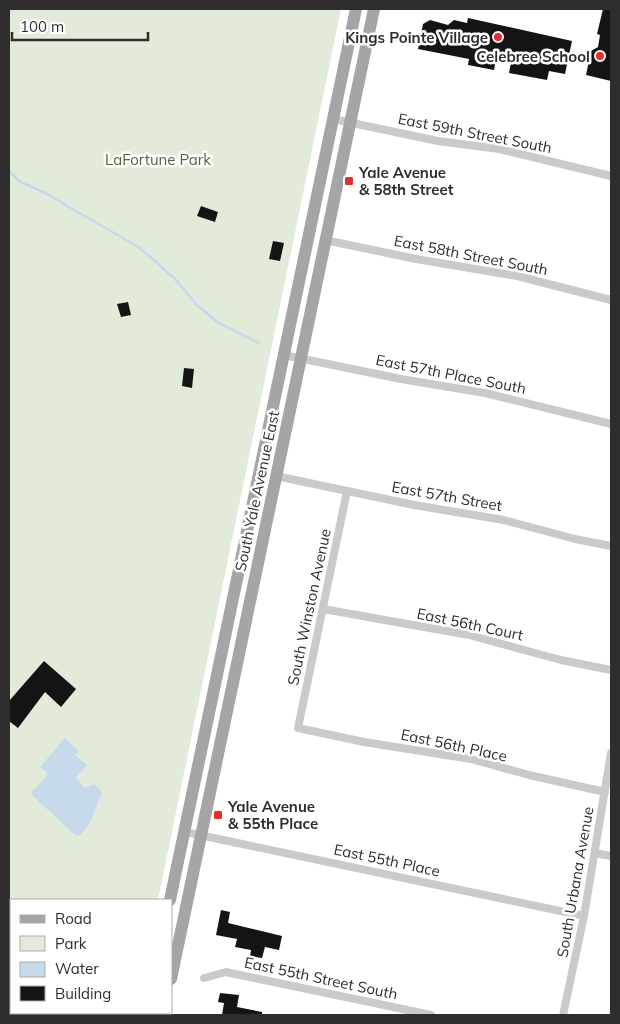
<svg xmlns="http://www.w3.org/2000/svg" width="620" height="1024" viewBox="0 0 620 1024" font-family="Mulish,sans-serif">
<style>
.green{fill:#e2ebda}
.water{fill:#c6daeb}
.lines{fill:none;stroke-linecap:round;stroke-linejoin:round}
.stream{stroke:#c6daeb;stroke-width:2.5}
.building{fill:#141414}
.street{stroke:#cacaca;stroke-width:8}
.primary{stroke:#a5a5a5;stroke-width:12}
.poi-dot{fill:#e52d2e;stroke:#fff;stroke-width:2}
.labels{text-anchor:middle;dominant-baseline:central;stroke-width:5;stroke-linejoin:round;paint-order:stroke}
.poi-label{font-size:15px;font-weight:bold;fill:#2d2d2d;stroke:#fff;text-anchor:end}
.street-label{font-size:15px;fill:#2d2d2d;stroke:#fff}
.park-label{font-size:15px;fill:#4c683a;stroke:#fff}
</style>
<rect width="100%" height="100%" fill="#fff"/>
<path class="green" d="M9,9H341L158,900H11V1013H135L134,1015H9Z"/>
<path class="water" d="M65,738L79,751L75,755L87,765L76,778L85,788L94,784L102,792L90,823L80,835L76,836L32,795V792L48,774L40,767Z"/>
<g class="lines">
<path class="stream" d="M9,171L19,181L45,193L140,248L176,280L197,305L217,322L259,343
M9,992H11"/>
</g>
<path class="building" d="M603,9H611V81L586,75L591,51L598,47L600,35L597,34Z
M468,18L572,41L565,74L549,71L547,80L509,73L511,62L496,59L494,70L468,65L469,59L418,49L423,24L430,20L448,25L454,20L467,23Z
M201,206L218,212L215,222L197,216Z
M273,241L284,243L280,261L269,259Z
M128,302L131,315L121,317L117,304Z
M184,368L194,369L192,388L182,386Z
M44,661L76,689L61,707L45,692L18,728L9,721V701Z
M221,910L230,912L228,923L282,936L279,950L265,947L262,958L250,956L251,950L235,947L237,939L216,935Z
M220,993L239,995L237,1007L262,1012V1015H222L224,1003L218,1002Z"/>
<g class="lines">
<path class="street" d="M333,119L438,141L499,149L611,176
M325,240L416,259L517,276L611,300
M284,355L401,379L485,393L611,424
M276,476L414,505L504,520L575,539L611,546
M347,491L298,728L364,742L471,759L529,775L605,792
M323,609L469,635L561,660L611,670
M185,832L584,916
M595,853L611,856
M204,978L226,972L431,1015
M563,1015L584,916L611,753"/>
<path class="primary" d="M170,900L356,9
M171,979L374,9
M146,1015L147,1013
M164,1015V1013"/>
</g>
<g class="poi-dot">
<circle cx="498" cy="37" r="5"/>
<circle cx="600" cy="56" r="5"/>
<rect x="344" y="176" width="10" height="10" rx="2.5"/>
<rect x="213" y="810" width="10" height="10" rx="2.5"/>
</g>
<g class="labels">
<g class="poi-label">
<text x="488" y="37">Kings Pointe Village</text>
<text x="590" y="56">Celebree School</text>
<text x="359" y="172" text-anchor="start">Yale Avenue<tspan x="359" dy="17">&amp; 58th Street</tspan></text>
<text x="228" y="806" text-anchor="start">Yale Avenue<tspan x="228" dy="17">&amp; 55th Place</tspan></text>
</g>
<g class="street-label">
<text transform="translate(475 133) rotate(11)">East 59th Street South</text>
<text transform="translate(471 255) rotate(11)">East 58th Street South</text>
<text transform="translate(451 374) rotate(11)">East 57th Place South</text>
<text transform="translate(257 491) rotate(-78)">South Yale Avenue East</text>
<text transform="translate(447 496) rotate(10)">East 57th Street</text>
<text transform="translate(309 607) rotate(-78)">South Winston Avenue</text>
<text transform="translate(470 624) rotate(12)">East 56th Court</text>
<text transform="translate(454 745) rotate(12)">East 56th Place</text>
<text transform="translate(387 860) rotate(12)">East 55th Place</text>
<text transform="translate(575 882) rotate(-80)">South Urbana Avenue</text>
<text transform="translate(321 978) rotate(12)">East 55th Street South</text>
</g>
<g class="park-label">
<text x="158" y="159">LaFortune Park</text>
</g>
</g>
<rect width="620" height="1024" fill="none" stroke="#2d2d2d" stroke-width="20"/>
<rect x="10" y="899" width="162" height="115" fill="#ffffff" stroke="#ababab"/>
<rect x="20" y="915" width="25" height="8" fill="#a5a5a5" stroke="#ababab"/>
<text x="55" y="924" font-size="15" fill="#2d2d2d">Road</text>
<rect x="20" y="936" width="25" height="15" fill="#e2ebda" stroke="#ababab"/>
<text x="55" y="949" font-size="15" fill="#2d2d2d">Park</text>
<rect x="20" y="962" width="25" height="15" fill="#c6daeb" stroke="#ababab"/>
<text x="55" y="974" font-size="15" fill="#2d2d2d">Water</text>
<rect x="20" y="986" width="25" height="15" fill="#141414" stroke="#ababab"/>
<text x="55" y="999" font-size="15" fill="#2d2d2d">Building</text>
<path d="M12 32v8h136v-8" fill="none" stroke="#2d2d2d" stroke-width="2.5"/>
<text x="20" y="32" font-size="15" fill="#2d2d2d" stroke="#ffffff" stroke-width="4" paint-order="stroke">100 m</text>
</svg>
